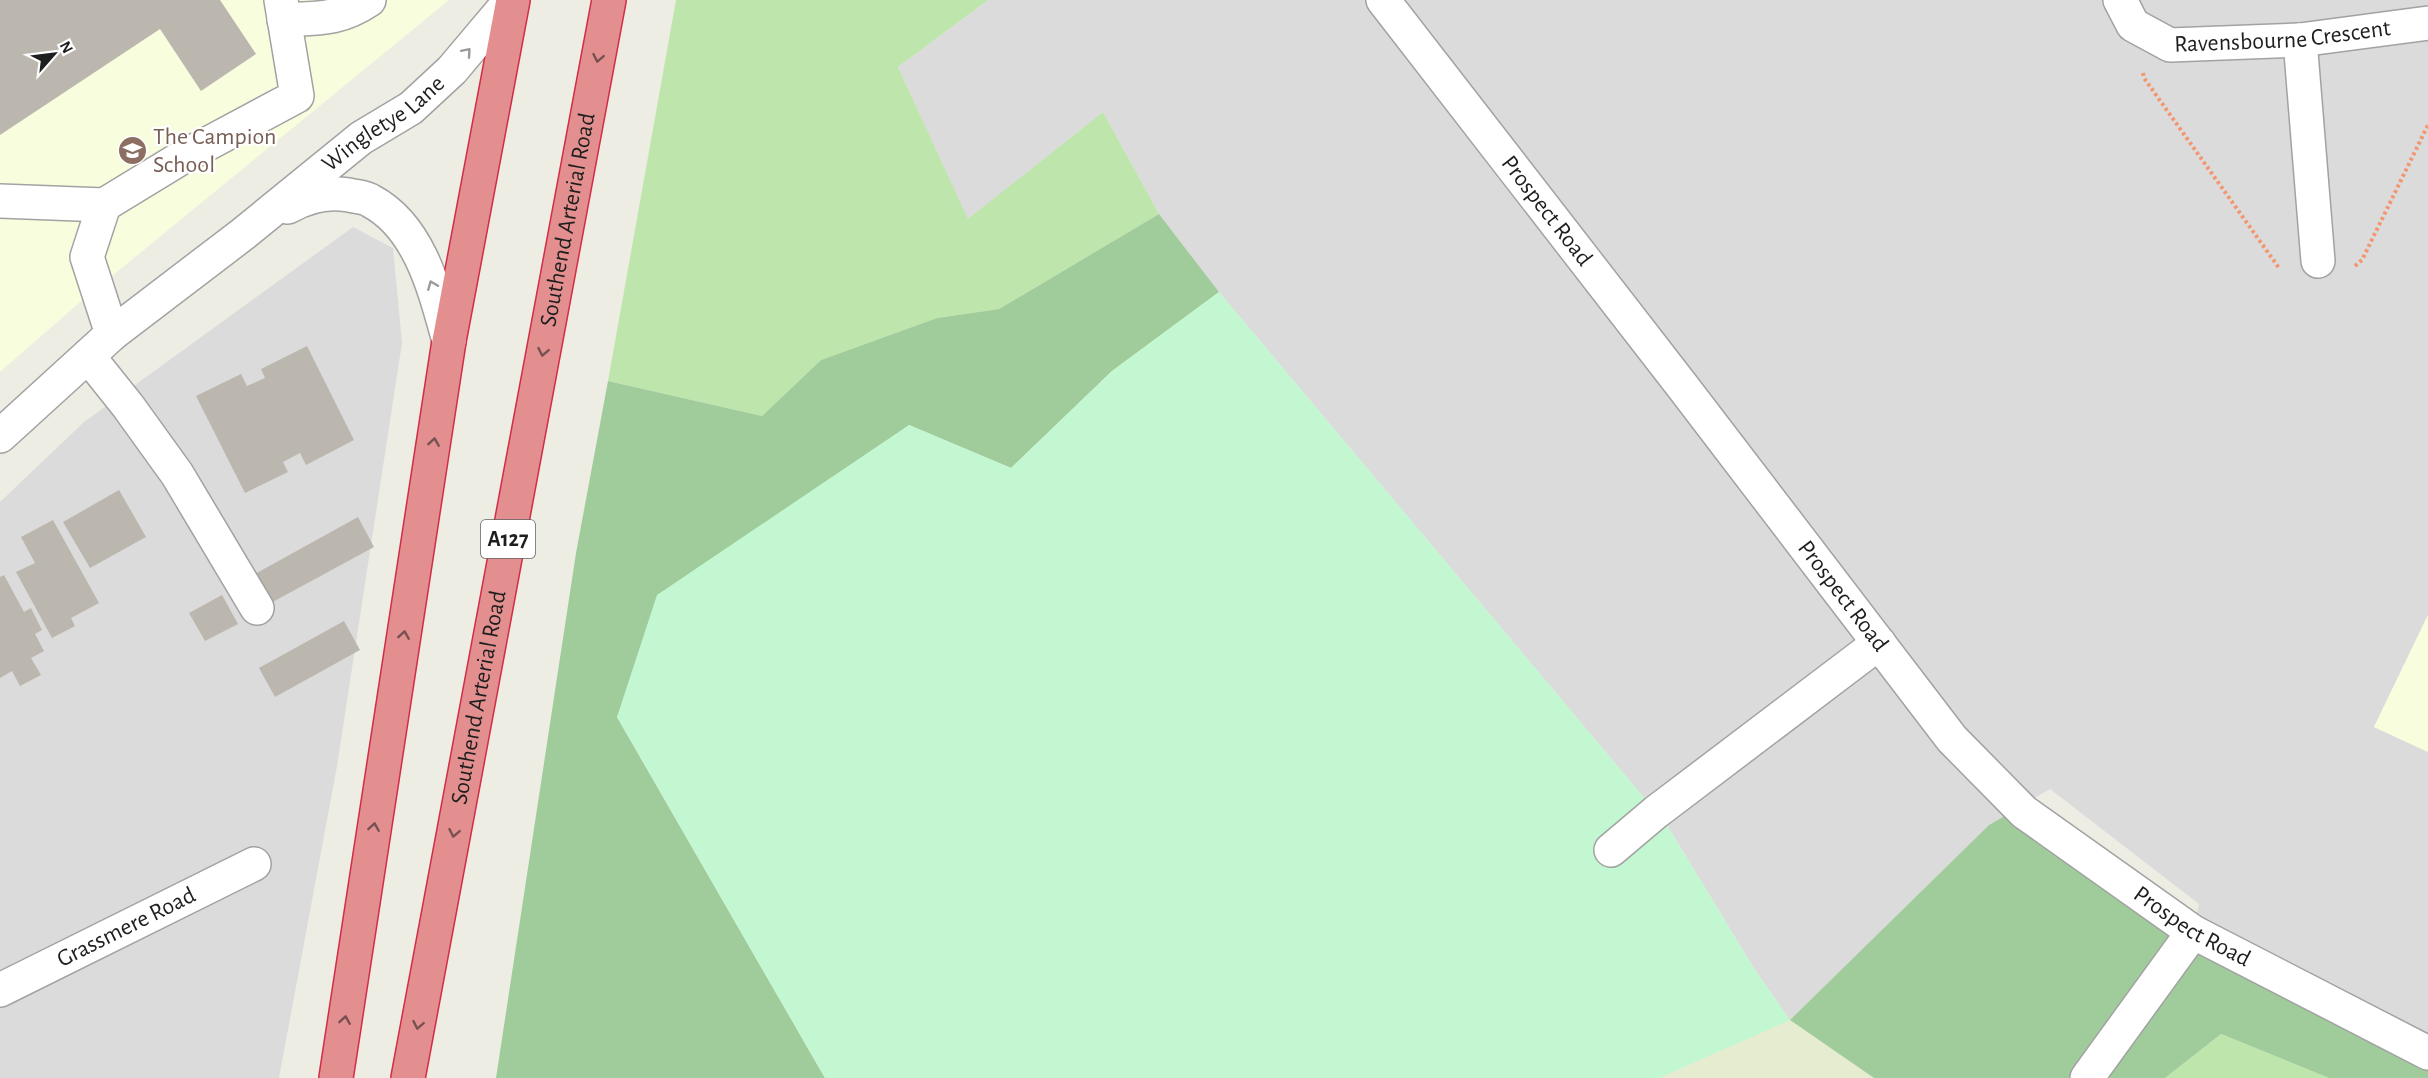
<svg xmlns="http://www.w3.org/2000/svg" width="2428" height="1078" viewBox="0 0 2428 1078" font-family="'Alegreya Sans',sans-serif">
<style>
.residential{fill:#dcdbdb}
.education{fill:#f8fdde}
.farmland{fill:#e5ecd0}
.grass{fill:#bee6ac}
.forest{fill:#a0cc9b}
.park{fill:#c3f7d1}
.building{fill:#bbb6ae}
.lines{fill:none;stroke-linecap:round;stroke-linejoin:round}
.minor-casing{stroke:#a2a2a2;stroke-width:36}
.highway-casing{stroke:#d22c46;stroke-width:36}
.path{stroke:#f39670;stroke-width:4;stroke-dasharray:3 3;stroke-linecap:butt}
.minor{stroke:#fff;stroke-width:33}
.highway{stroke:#e38f8f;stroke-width:33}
.oneway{stroke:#9a9a9a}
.oneway2{stroke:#775151}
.labels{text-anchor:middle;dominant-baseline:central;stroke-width:4.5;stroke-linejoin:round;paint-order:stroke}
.shield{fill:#fff;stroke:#626262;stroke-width:1.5}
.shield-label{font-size:22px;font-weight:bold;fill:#1e1e1e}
.street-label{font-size:24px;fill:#1e1e1e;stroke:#fff}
.education-label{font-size:24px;fill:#785e54;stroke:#fff;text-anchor:start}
</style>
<rect width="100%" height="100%" fill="#eeede4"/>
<path class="residential" d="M988,0H2428V615L2374,727L2428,752V1053L2193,932L2199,904L2050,789L1989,825L1790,1020L1755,970L1667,825L1219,292L1159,214L1103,112L968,220L898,67Z
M353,227L393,248L402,343L337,766L279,1078H0V502L84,422Z"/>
<path class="education" d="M0,0H449L79,303L0,372Z
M2428,615V752L2374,727Z"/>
<path class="farmland" d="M1790,1020L1874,1078H1659L1669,1072Z"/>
<path class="grass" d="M676,0H988L898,67L968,219L1103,112L1159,214L999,309L937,318L821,360L762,416L608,381Z
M2221,1034L2329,1078H2165Z"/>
<path class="forest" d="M1159,214L1219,292L1112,371L1011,468L909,425L617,717L825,1078H496L576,553L608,381L762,416L821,360L937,318L999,309Z
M2020,807L2024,812L2428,1053V1078H2329L2221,1034L2165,1078H1874L1790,1020L1989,825Z"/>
<path class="park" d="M1219,292L1667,825L1755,970L1790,1020L1659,1078H825L617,717L657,595L909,425L1011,468L1112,371Z"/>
<path class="building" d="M0,0H220L256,54L201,91L160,29L0,135Z
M307,346L354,440L306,465L300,453L283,462L288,472L245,493L196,396L241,374L247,386L265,378L261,369Z
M119,490L146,537L90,568L63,522Z
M358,517L374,547L269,604L253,575Z
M53,520L99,603L71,618L75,626L52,638L16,572L35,563L21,537Z
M4,575L24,612L31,608L42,630L35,634L44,651L31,658L41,675L20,686L12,671L0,678V577Z
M222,595L238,624L205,641L189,613Z
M344,621L360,650L275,697L259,668Z"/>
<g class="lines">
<defs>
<g id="minor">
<path id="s1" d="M1383,0L1683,387L1952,739L2024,812L2193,932L2428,1053"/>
<path id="s2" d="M2120,0L2133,25L2170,45L2300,40L2428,23"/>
<path d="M284,20C319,18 339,20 369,0"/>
<path d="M2300,40L2318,261"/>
<path d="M0,201L104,205"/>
<path d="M288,207C307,196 327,191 349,195C356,197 365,197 371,201C420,227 435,291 449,341"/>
<path d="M112,334L87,257L104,205L181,158L297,96L281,0"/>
<path d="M88,356L128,406L177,474L257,608"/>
<path id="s3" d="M0,436L112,334L243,234L361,138L411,108L452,70L511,0"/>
<path d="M1611,850L1656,812L1879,643"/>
<path id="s4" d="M0,990L254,864"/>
<path d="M2087,1078L2193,932"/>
</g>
<g id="highway">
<path d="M336,1078L449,341L513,0"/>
<path id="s5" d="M408,1078L609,0"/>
</g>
</defs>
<use href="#minor" class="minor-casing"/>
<use href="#highway" class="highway-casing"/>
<path class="path" d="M2143,73L2144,78L2279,268
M2355,266L2362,260L2428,125"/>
<use href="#minor" class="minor"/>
<use href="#highway" class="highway"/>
</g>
<defs><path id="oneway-chevron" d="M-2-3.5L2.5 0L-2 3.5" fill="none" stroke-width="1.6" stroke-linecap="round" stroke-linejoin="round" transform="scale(1.5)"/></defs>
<g class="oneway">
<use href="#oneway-chevron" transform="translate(467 52) rotate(-49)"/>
<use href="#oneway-chevron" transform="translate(432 285) rotate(-112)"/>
</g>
<g class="oneway2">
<use href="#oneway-chevron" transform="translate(598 58) rotate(101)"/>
<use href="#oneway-chevron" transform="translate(543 352) rotate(101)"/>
<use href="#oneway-chevron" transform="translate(434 442) rotate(-81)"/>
<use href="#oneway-chevron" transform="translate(404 635) rotate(-81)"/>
<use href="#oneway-chevron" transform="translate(374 827) rotate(-81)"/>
<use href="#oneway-chevron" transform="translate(454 833) rotate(101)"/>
<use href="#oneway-chevron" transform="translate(345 1020) rotate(-81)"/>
<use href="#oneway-chevron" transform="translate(418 1025) rotate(101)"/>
</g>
<defs>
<symbol id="school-disc" viewBox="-11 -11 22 22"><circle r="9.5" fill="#8d6e63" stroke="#fff"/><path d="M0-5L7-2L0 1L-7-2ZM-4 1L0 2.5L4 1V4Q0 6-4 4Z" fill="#fff"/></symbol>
</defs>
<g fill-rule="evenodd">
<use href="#school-disc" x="116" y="134" width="33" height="33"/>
</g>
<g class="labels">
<rect class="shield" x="481" y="520" width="54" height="38" rx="4.5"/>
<g class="shield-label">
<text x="508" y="539">A127</text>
</g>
<g class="street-label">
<text stroke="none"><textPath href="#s2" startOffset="183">Ravensbourne Crescent</textPath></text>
<text stroke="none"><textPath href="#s3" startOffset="495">Wingletye Lane</textPath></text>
<text stroke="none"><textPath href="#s1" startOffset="267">Prospect Road</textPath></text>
<text stroke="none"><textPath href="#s5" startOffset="873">Southend Arterial Road</textPath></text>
<text stroke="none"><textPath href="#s1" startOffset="753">Prospect Road</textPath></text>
<text stroke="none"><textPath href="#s5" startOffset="387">Southend Arterial Road</textPath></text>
<text stroke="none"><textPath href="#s1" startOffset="1239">Prospect Road</textPath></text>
<text stroke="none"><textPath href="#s4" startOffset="141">Grassmere Road</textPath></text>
</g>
<g class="education-label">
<text x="153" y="137">The Campion<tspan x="153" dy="28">School</tspan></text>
</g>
</g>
<g transform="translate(54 54) rotate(62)" stroke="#ffffff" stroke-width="4.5" paint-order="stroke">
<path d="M0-4.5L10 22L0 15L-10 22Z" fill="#1e1e1e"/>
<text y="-9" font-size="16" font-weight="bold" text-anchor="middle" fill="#1e1e1e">N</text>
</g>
</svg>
